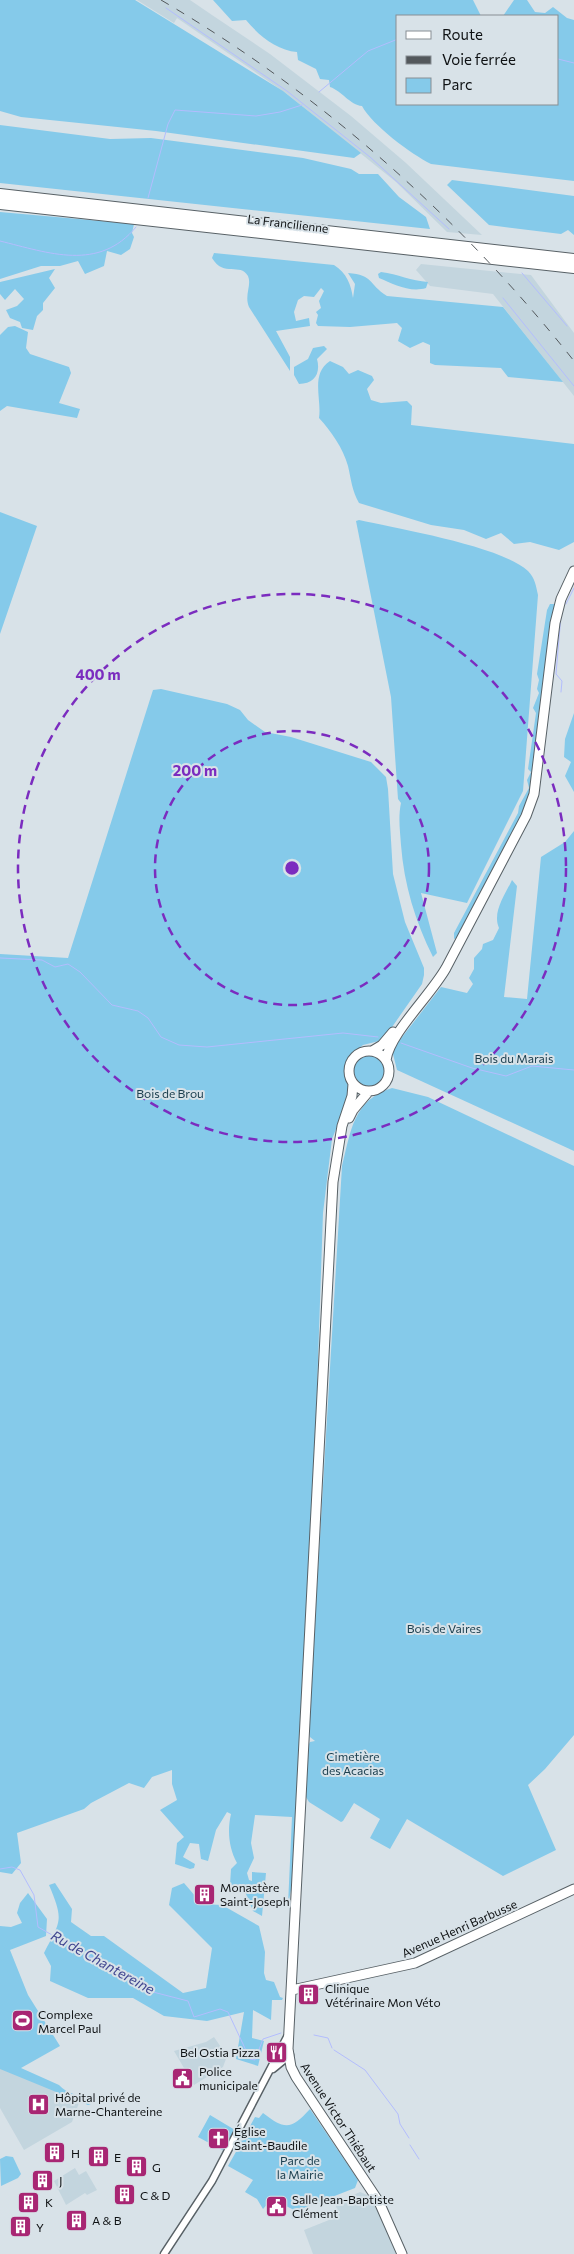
<svg xmlns="http://www.w3.org/2000/svg" width="574" height="2254" viewBox="0 0 574 2254" font-family="Commissioner,sans-serif">
<style>
.built{fill:#c3d5de}
.green{fill:#85caea}
.lines{fill:none;stroke-linecap:round;stroke-linejoin:round}
.stream{stroke:#b3bdfe;stroke-width:1}
.minor-casing{stroke:#586166;stroke-width:9}
.major-casing{stroke:#586166;stroke-width:11}
.highway-casing{stroke:#586166;stroke-width:12}
.minor{stroke:#fff;stroke-width:6}
.major{stroke:#fff;stroke-width:9}
.highway{stroke:#fff;stroke-width:10}
.rail{stroke:#53585c;stroke-width:1;stroke-dasharray:9 9;stroke-linecap:butt}
.ring{fill:none;stroke:#7b2cbf;stroke-width:2.5;stroke-dasharray:9 6}
.labels{text-anchor:middle;dominant-baseline:central;stroke-width:4;stroke-linejoin:round;paint-order:stroke}
.street-label{font-size:12px;fill:#0e1113;stroke:#d8e2e8}
.park-label{font-size:12px;fill:#1d4050;stroke:#d8e2e8}
.poi-label{font-size:12px;fill:#0e1113;stroke:#d8e2e8;text-anchor:start}
.water-label{font-size:14px;font-style:italic;fill:#404590;stroke:#d8e2e8}
.centre{fill:#7b2cbf;stroke:#d8e2e8;stroke-width:2.5}
.ring-label{font-size:15px;text-anchor:middle;font-weight:bold;fill:#7b2cbf;stroke:#d8e2e8;stroke-width:4;stroke-linejoin:round;paint-order:stroke}
</style>
<rect width="100%" height="100%" fill="#d8e2e8"/>
<path class="built" d="M137,0H190L212,15L270,54L351,116L406,163L482,235L447,232L396,182L287,94L177,18L174,23Z
M421,264L531,275L574,333V396L493,294L430,286L416,270Z
M214,2037L227,2056L223,2067L194,2085L174,2051L206,2042Z
M0,2067L80,2100L72,2122L24,2150L0,2108Z
M75,2168L79,2175L86,2171L97,2190L87,2195L85,2193L66,2205L54,2181Z
M360,2192L367,2195L380,2215L396,2254H313L304,2230L339,2216L335,2203Z"/>
<path class="green" d="M0,0H135L283,91L361,153L354,158L156,131L21,117L0,111Z
M213,0H473L481,16H398V104H558V16H503L514,0H527L535,12L545,13L553,7L567,18L574,20V181L431,164C411,154 372,125 362,106C350,105 342,91 330,87L329,80L320,79L316,69L298,60L297,52C277,50 259,36 246,20L232,21Z
M0,125L110,139L151,138L303,158L351,169L359,174H378L399,197L426,217L430,229L0,183Z
M452,180L574,196V235L568,230L561,234L489,225L447,185Z
M0,212L134,224L132,233L134,237L130,249L121,255L107,251L104,266L85,274L78,261L60,266H41L0,279Z
M214,253L334,265C347,273 351,285 353,298L355,284L348,273C374,275 368,284 387,296L503,307L563,382L508,377L501,368L435,365L430,363V345L423,342L410,348L398,341L402,328L397,323L350,327L318,326L316,323L318,315L316,312L321,308L319,301L324,291L321,288L314,297L304,296L298,300L294,312L296,321L309,318L310,326L276,331L290,357V371L249,307C244,295 252,285 248,276C240,262 224,278 212,258Z
M55,269L49,278L55,288L43,303V310L37,316L33,330L22,328L20,322L10,318L6,310L17,306L24,299L15,289L5,300L0,294V282Z
M381,272C398,274 411,281 428,282L426,288C410,293 393,284 379,278L378,274Z
M15,326L28,332L26,348L30,354L69,367L71,373L59,403L80,409L77,418L7,406L0,411V335L8,327Z
M324,346L327,349L317,359C321,374 314,384 299,384L294,375V367L308,359L313,348Z
M330,361L343,367L349,374L358,370L372,376L374,380L367,389L371,400L381,403L407,401L412,406L411,425L574,444V542L559,550L530,542L514,544L501,533L486,539L464,530L431,525L359,503C352,491 351,479 348,466C343,448 331,431 319,418C322,399 310,374 330,361Z
M0,512L37,526L0,634Z
M359,520C399,529 501,546 528,571C535,578 536,586 538,595L523,791L467,903L421,893L437,953L433,957C415,921 404,884 401,845C400,830 398,817 401,803L398,799L391,697L356,521Z
M550,604H554L556,609L533,784L524,814L459,937L454,939V933L518,813L519,806L529,788L527,780L531,772L528,769L536,713L533,708L539,693L537,689L539,680L537,674L547,610Z
M161,689L227,704L240,710L248,720L265,732L291,737L371,762L386,777L388,789L393,874L405,922L424,968V975L422,984L383,1040L363,1045L349,1056L346,1066L351,1092L332,1139L323,1213L315,1449L294,1875L288,1905L292,1817L255,1815L251,1843L254,1858L247,1873L249,1880L252,1881V1872L266,1873L262,1916L253,1911L246,1894L230,1885L231,1869L237,1863C229,1848 227,1831 231,1814L227,1812L216,1830L208,1861L201,1859L199,1844L190,1843L183,1857L195,1864L194,1868L190,1869L175,1864L177,1843L184,1837L160,1810L177,1800L172,1784V1770L152,1777L144,1788L129,1783L91,1803L84,1809L17,1833L21,1863L12,1874L0,1872V954L68,958L153,690Z
M574,713V792L565,776L571,762L564,757L565,739Z
M574,831V1151L397,1070L392,1050L441,987L467,993L473,984L469,978L474,969V958L482,949L483,944L493,940L499,928C492,912 505,895 512,880L517,886L504,997L527,999L541,857L565,842Z
M353 1071a17 17 0 1 1 34 0a17 17 0 1 1-34 0Z
M392,1088L428,1097L574,1166V1735L545,1769L528,1785L556,1850L503,1876L407,1819L390,1849L370,1838L380,1819L354,1803L343,1821L341,1822L309,1802L306,1797L308,1746L310,1742L315,1741L310,1737L309,1722L342,1166C351,1131 353,1100 392,1088Z
M55,1883L72,1909L71,1922L91,1936H104L183,1993L206,1988L212,1948L169,1905L172,1888L184,1883L202,1904L222,1905L259,1926L265,1952L264,1973L266,1980L274,1982L280,1997L283,1998L282,2000H272L271,2020L253,2010L252,2038L264,2041L258,2066L236,2059L244,2012L207,2021L164,2016L133,1998H88L50,1981L51,1966L44,1953C61,1920 64,1921 49,1885Z
M28,1893L47,1919L46,1936L10,1950L28,1995L60,2046L21,2068L59,2085C67,2094 79,2095 91,2100V2104L88,2105L0,2069V1926L11,1927L22,1923L17,1913L20,1903Z
M310,2109L358,2180L355,2188L296,2211L272,2199L263,2209L257,2199L245,2192L253,2180L228,2166L237,2150L235,2148L240,2141L245,2140L244,2137L255,2117L259,2118L263,2113C285,2130 291,2130 310,2109Z
M210,2115L235,2130L230,2140L219,2136L217,2132L211,2135L212,2141L224,2145L226,2148L224,2151L198,2137Z
M6,2156L13,2157L21,2174L18,2178L1,2186L0,2159Z"/>
<g class="lines">
<path class="stream" d="M166,8L287,91L370,157L449,229
M558,59L574,63
M319,92L368,51L398,39
M148,198L168,124L175,110L256,116L280,112L302,105
M0,241C49,253 99,272 136,227
M522,273L567,326
M503,298L574,386
M566,604L574,588
M561,692L562,681L556,674L561,615
M0,958L42,960L55,967L68,964L80,972L112,1005L138,1011L148,1018L161,1037L179,1045L207,1047L343,1033L378,1037
M401,1043L472,1068L506,1076L532,1066L574,1070
M0,1869L12,1867L20,1870L34,1895L38,1927L153,1992L188,2001L194,2017L220,2009L228,2012L250,2059L255,2060L263,2039L281,2033
M314,2035L328,2038L332,2048
M334,2050L365,2070L398,2114L400,2124L409,2138
M410,2145L419,2159"/>
<defs>
<path id="minor" d="M273,2069L290,2055
M164,2254L212,2181L287,2037"/>
<path id="major" d="M349 1071a20 20 0 1 1 40 0a20 20 0 1 1-40 0Z
M372,1051L382,1045L393,1032
M386,1060C390,1033 431,995 446,968L526,816L534,794L555,623L561,599L574,571
M353,1084L352,1096L342,1126L333,1182L288,2049L291,2067L296,2077L379,2202L402,2254
M349,1118L353,1110L369,1091
M292,1990L415,1963L574,1889"/>
<path id="highway" d="M0,194L574,259
M0,204L574,268"/>
</defs>
<use href="#minor" class="minor-casing"/>
<use href="#major" class="major-casing"/>
<use href="#highway" class="highway-casing"/>
<use href="#minor" class="minor"/>
<use href="#major" class="major"/>
<use href="#highway" class="highway"/>
<path class="rail" d="M161,0C320,93 460,217 574,361"/>
</g>
<g class="ring">
<circle cx="292" cy="868" r="137"/>
<circle cx="292" cy="868" r="274"/>
</g>
<defs>
<symbol id="building-square" viewBox="-11 -11 22 22"><rect x="-9" y="-9" width="18" height="18" rx="4" fill="#a82673" stroke="#d8e2e8"/><path d="M-4-6H4V6H1V3H-1V6H-4ZM-2.5-4.3h1.7v1.8h-1.7ZM.8-4.3h1.7v1.8H.8ZM-2.5-1h1.7V.8h-1.7ZM.8-1h1.7V.8H.8Z" fill="#fff"/></symbol>
<symbol id="stadium-square" viewBox="-11 -11 22 22"><rect x="-9" y="-9" width="18" height="18" rx="4" fill="#a82673" stroke="#d8e2e8"/><path d="M0-5a6.5 5 0 1 0 0 10a6.5 5 0 1 0 0-10ZM-3.5-1.8h7v3.6h-7Z" fill="#fff"/></symbol>
<symbol id="restaurant-square" viewBox="-11 -11 22 22"><rect x="-9" y="-9" width="18" height="18" rx="4" fill="#a82673" stroke="#d8e2e8"/><path d="M-5-6h1v4h1v-4h1v4h1v-4h1v5L-1.5 .5V6h-2V.5L-5-1ZM5-6V6H3V1.5H1.5Q1.5-4 5-6Z" fill="#fff"/></symbol>
<symbol id="civic-square" viewBox="-11 -11 22 22"><rect x="-9" y="-9" width="18" height="18" rx="4" fill="#a82673" stroke="#d8e2e8"/><path d="M-.6-6.5H3V-4.5H.6V-3L4-1V1h2V6H-6V1h2V-1L-.6-3ZM-1.2 2.5V6h2.4V2.5Z" fill="#fff"/></symbol>
<symbol id="hospital-square" viewBox="-11 -11 22 22"><rect x="-9" y="-9" width="18" height="18" rx="4" fill="#a82673" stroke="#d8e2e8"/><path d="M-5-5h3v3.5h4V-5h3V5h-3V1.5h-4V5h-3Z" fill="#fff"/></symbol>
<symbol id="church-square" viewBox="-11 -11 22 22"><rect x="-9" y="-9" width="18" height="18" rx="4" fill="#a82673" stroke="#d8e2e8"/><path d="M-1.2-6h2.4v3.5h3.3v2.4h-3.3V6h-2.4V-.1h-3.3v-2.4h3.3Z" fill="#fff"/></symbol>
</defs>
<g fill-rule="evenodd">
<use href="#building-square" x="192" y="1882" width="25" height="25"/>
<use href="#building-square" x="296" y="1982" width="25" height="25"/>
<use href="#stadium-square" x="10" y="2008" width="25" height="25"/>
<use href="#restaurant-square" x="264" y="2040" width="25" height="25"/>
<use href="#civic-square" x="170" y="2066" width="25" height="25"/>
<use href="#hospital-square" x="26" y="2092" width="25" height="25"/>
<use href="#church-square" x="206" y="2126" width="25" height="25"/>
<use href="#building-square" x="42" y="2140" width="25" height="25"/>
<use href="#building-square" x="86" y="2144" width="25" height="25"/>
<use href="#building-square" x="124" y="2154" width="25" height="25"/>
<use href="#building-square" x="30" y="2168" width="25" height="25"/>
<use href="#building-square" x="112" y="2182" width="25" height="25"/>
<use href="#building-square" x="16" y="2190" width="25" height="25"/>
<use href="#civic-square" x="264" y="2194" width="25" height="25"/>
<use href="#building-square" x="64" y="2208" width="25" height="25"/>
<use href="#building-square" x="8" y="2214" width="25" height="25"/>
</g>
<g class="labels">
<g class="street-label">
<text transform="translate(288 223) rotate(7)">La Francilienne</text>
<text transform="translate(459 1928) rotate(-24)">Avenue Henri Barbusse</text>
<text transform="translate(339 2117) rotate(57)">Avenue Victor Thiébaut</text>
</g>
<g class="park-label">
<text x="514" y="1058">Bois du Marais</text>
<text x="170" y="1093">Bois de Brou</text>
<text x="444" y="1628">Bois de Vaires</text>
<text x="353" y="1756">Cimetière<tspan x="353" dy="14">des Acacias</tspan></text>
<text x="300" y="2160">Parc de<tspan x="300" dy="14">la Mairie</tspan></text>
</g>
<g class="poi-label">
<text x="220" y="1887">Monastère<tspan x="220" dy="14">Saint-Joseph</tspan></text>
<text x="325" y="1988">Clinique<tspan x="325" dy="14">Vétérinaire Mon Véto</tspan></text>
<text x="38" y="2014">Complexe<tspan x="38" dy="14">Marcel Paul</tspan></text>
<text x="260" y="2052" text-anchor="end">Bel Ostia Pizza</text>
<text x="199" y="2071">Police<tspan x="199" dy="14">municipale</tspan></text>
<text x="55" y="2097">Hôpital privé de<tspan x="55" dy="14">Marne-Chantereine</tspan></text>
<text x="234" y="2131">Église<tspan x="234" dy="14">Saint-Baudile</tspan></text>
<text x="71" y="2153">H</text>
<text x="114" y="2157">E</text>
<text x="152" y="2167">G</text>
<text x="59" y="2180">J</text>
<text x="140" y="2195">C &amp; D</text>
<text x="292" y="2199">Salle Jean-Baptiste<tspan x="292" dy="14">Clément</tspan></text>
<text x="45" y="2202">K</text>
<text x="92" y="2220">A &amp; B</text>
<text x="36" y="2227">Y</text>
</g>
<g class="water-label">
<text transform="translate(103 1962) rotate(29)">Ru de Chantereine</text>
</g>
</g>
<circle cx="292" cy="868" r="8" class="centre"/>
<g class="ring-label">
<text x="98" y="680">400 m</text>
<text x="195" y="776">200 m</text>
</g>
<rect x="396" y="15" width="162" height="90" fill="#d8e2e8" stroke="#878e93"/>
<rect x="406" y="31" width="25" height="8" fill="#ffffff" stroke="#878e93"/>
<text x="442" y="40" font-size="15" fill="#0e1113">Route</text>
<rect x="406" y="56" width="25" height="8" fill="#53585c" stroke="#878e93"/>
<text x="442" y="65" font-size="15" fill="#0e1113">Voie ferrée</text>
<rect x="406" y="78" width="25" height="15" fill="#85caea" stroke="#878e93"/>
<text x="442" y="90" font-size="15" fill="#0e1113">Parc</text>
</svg>
